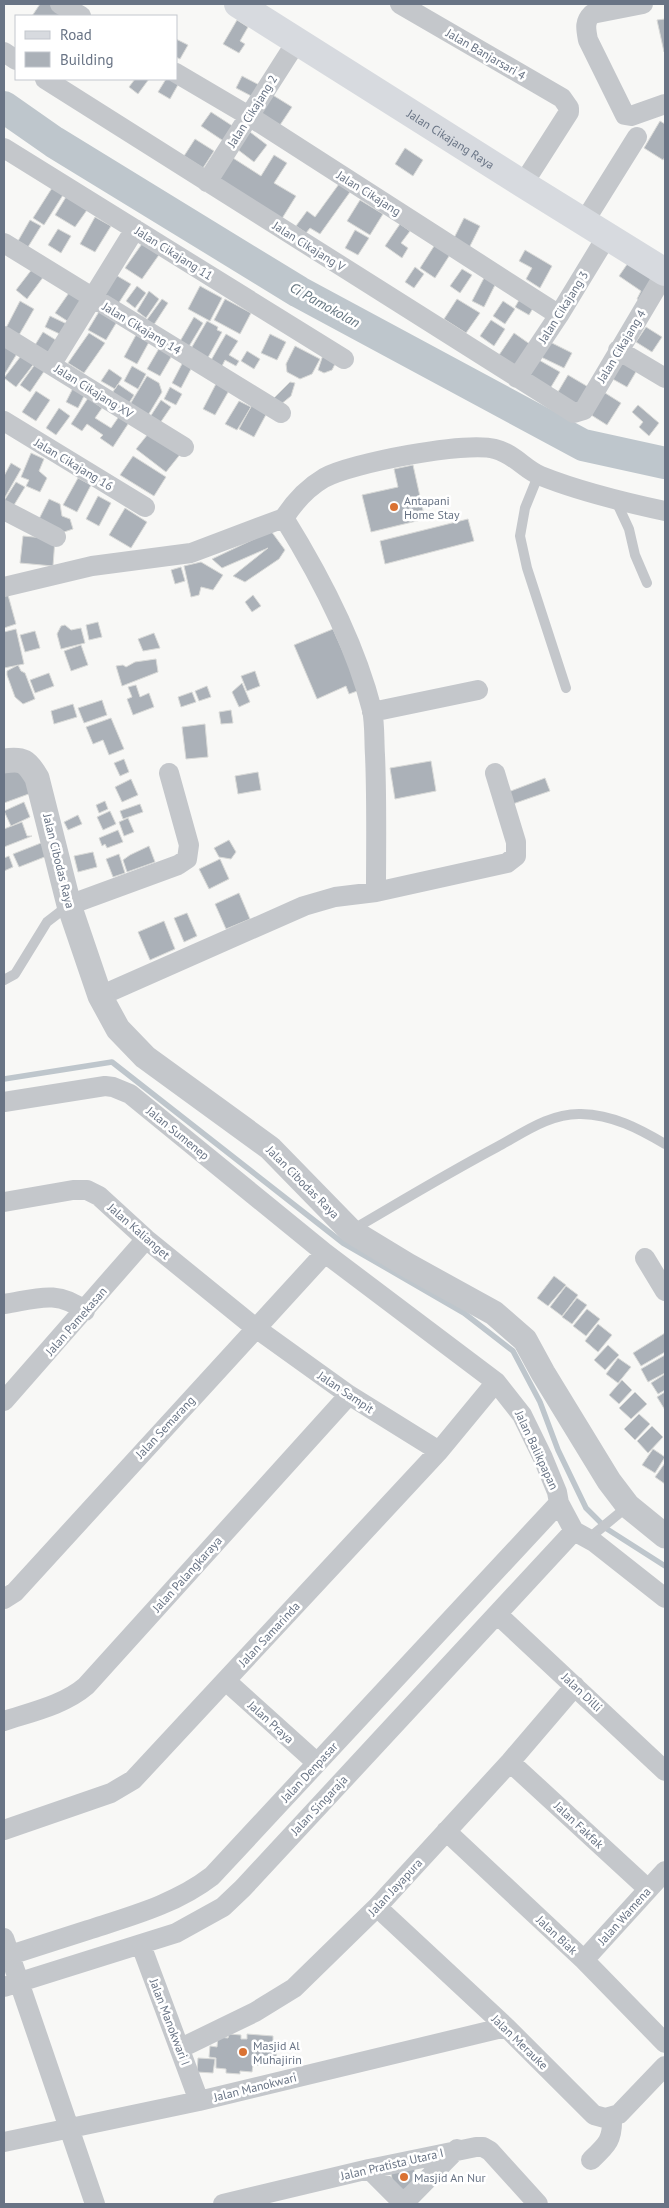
<svg xmlns="http://www.w3.org/2000/svg" width="669" height="2208" viewBox="0 0 669 2208" font-family="'PT Sans',sans-serif">
<style>
.lines{fill:none;stroke-linecap:round;stroke-linejoin:round}
.stream{stroke:#bec6cc;stroke-width:5.5}
.river{stroke:#bec6cc;stroke-width:32}
.building{fill:#abb1b8;stroke:#d9dad8}
.service{stroke:#c4c7cb;stroke-width:10}
.minor{stroke:#c4c7cb;stroke-width:20}
.tertiary{stroke:#c4c7cb;stroke-width:25}
.secondary{stroke:#d7dadf;stroke-width:28}
.poi-dot{fill:#da7233;stroke:#fff;stroke-width:2}
.labels{text-anchor:middle;dominant-baseline:central;stroke-width:5;stroke-linejoin:round;paint-order:stroke}
.street-label{font-size:12px;fill:#697485;stroke:#fff}
.poi-label{font-size:12px;fill:#697485;stroke:#fff;text-anchor:start}
.water-label{font-size:14px;font-style:italic;fill:#647580;stroke:#fff}
</style>
<rect width="100%" height="100%" fill="#f8f8f6"/>
<g class="lines">
<path class="stream" d="M4,1079L112,1062L343,1243L464,1313L513,1351L540,1402L558,1450L586,1508L607,1529L665,1566"/>
<path class="river" d="M4,107L54,142L299,292L583,445L665,463"/>
</g>
<path class="building" d="M40,4H55L64,10L59,16H32Z
M665,19V52H664L657,20Z
M237,20L248,27L240,41L245,44L239,53L223,44Z
M176,39L188,45L180,59L176,57Z
M242,76L265,88L259,100L236,88Z
M135,79H149L138,94L129,87Z
M166,79H172L179,83L170,99L158,92Z
M271,94L292,107L280,125L260,113Z
M211,112L234,127L225,142L201,126Z
M660,121L665,124V157L663,160L644,148Z
M250,132L267,145L254,162L237,149Z
M195,139L214,151L203,168L184,156Z
M405,148L423,160L413,176L395,164Z
M274,155L287,163L274,183L296,196L281,220L218,181L233,158L261,176Z
M339,184L350,192L320,234L310,228L306,233L296,226L307,211L315,217Z
M52,188L63,195L44,225L33,218Z
M66,197L87,210L75,227L55,215Z
M360,200L383,214L370,235L347,221Z
M95,217L111,226L95,252L80,244Z
M464,218L480,226L468,250L452,242Z
M30,220L41,226L28,247L18,241Z
M400,224L410,231L401,243L408,248L402,258L385,246Z
M58,229L71,236L61,253L48,245Z
M355,230L369,238L358,255L345,248Z
M438,240L453,250L435,278L420,268Z
M144,241L161,252L142,279L125,268Z
M525,250L552,266L540,288L526,279L532,268L519,261Z
M628,263L658,283L646,303L637,299L641,291L619,276Z
M36,264L47,272L27,299L16,290Z
M415,267L424,274L414,288L405,282Z
M462,269L472,275L460,293L450,286Z
M114,274L131,284L118,304L101,293Z
M484,278L496,283L484,307L472,301Z
M137,286L146,293L135,308L126,301Z
M200,286L222,298L210,321L188,309Z
M73,287L93,300L75,326L55,313Z
M149,291L159,299L146,318L137,311Z
M522,295L536,303L529,315L515,307Z
M162,299L168,303L153,326L146,321Z
M225,299L251,313L240,334L214,320Z
M457,299L480,313L466,333L444,319Z
M20,301L34,309L19,335L6,328Z
M503,301L515,309L505,324L493,316Z
M103,305L121,315L106,340L88,330Z
M50,316L69,325L64,336L45,327Z
M194,317L203,323L188,348L179,343Z
M491,320L505,329L494,346L480,336Z
M207,321L218,327L217,330L222,332L206,361L189,352Z
M646,327L662,337L652,352L636,342Z
M43,332L59,342L50,355L35,345Z
M89,333L105,343L84,373L68,363Z
M514,333L534,347L519,368L499,355Z
M226,334L238,341L229,355L239,361L236,366L225,360L221,368L210,362Z
M270,334L286,342L277,360L261,353Z
M136,335L149,342L137,364L124,357Z
M550,342L572,353L564,368L541,357Z
M161,345L174,352L160,376L147,369Z
M295,346L320,359L312,374L300,379L287,372L286,364Z
M4,347L18,352L4,375Z
M247,351L260,359L254,369L241,361Z
M24,352L36,361L16,387L4,378Z
M323,355L336,362L332,370L324,373L318,370Z
M623,355L640,365L627,387L609,377Z
M539,360L560,372L548,392L527,380Z
M183,362L192,367L181,388L172,383Z
M36,363L45,370L30,392L20,385Z
M132,366L146,374L138,389L124,381Z
M109,369L122,378L115,389L101,381Z
M568,375L590,388L578,409L555,397Z
M147,376L159,383L162,392L147,417L129,406Z
M218,380L231,387L215,415L203,409Z
M290,382L295,383L291,396L280,405L273,399Z
M118,384L134,395L126,408L109,398Z
M170,387L182,394L176,405L164,399Z
M73,388L85,394L78,408L66,402Z
M36,391L50,400L36,421L22,412Z
M602,391L621,403L607,425L588,413Z
M88,398L102,408L95,418L111,428L120,415L130,421L113,447L100,438L103,435L87,424L82,431L71,424Z
M161,400L171,407L160,423L150,417Z
M239,401L251,407L237,430L225,424Z
M254,401L269,409L254,437L239,429Z
M638,405L659,423L649,436L639,427L643,422L632,412Z
M59,408L70,416L56,435L46,428Z
M152,429L182,452L166,472L136,449Z
M31,453L44,459L39,471L47,478L40,492L26,486L29,480L21,477Z
M133,456L166,477L154,496L120,475Z
M11,463L21,469L4,499V476Z
M413,465L425,519L371,532L362,495L398,487L394,469Z
M78,478L91,485L77,512L63,505Z
M16,482L25,487L11,510L4,501Z
M98,496L111,503L99,526L86,519Z
M49,499L60,504L62,516L70,519L73,529L61,533L37,523Z
M125,508L147,522L131,548L109,535Z
M468,519L474,541L385,564L380,541Z
M271,531L285,550L279,559L245,582L233,576L268,548L222,568L212,559Z
M23,536L55,539L53,566L20,563Z
M201,562L223,575L213,590L201,587L199,595L191,597L184,566Z
M181,567L185,581L175,584L171,570Z
M8,595L16,624L4,628V596Z
M253,595L261,606L252,612L245,602Z
M98,622L102,637L89,640L86,625Z
M65,625L71,630L81,628L85,643L61,649L57,634L61,626Z
M16,629L24,664L4,668V632Z
M333,629L360,690L349,694L346,686L317,699L294,645Z
M35,631L40,648L25,652L20,635Z
M154,633L160,648L143,651L138,639Z
M81,645L88,665L71,671L64,651Z
M156,659L158,672L122,686L116,666L123,665L126,667L135,662Z
M18,665L21,671L25,673L35,699L23,704L15,697L7,675V671Z
M255,671L260,686L247,691L241,676Z
M49,673L54,686L35,693L30,680Z
M242,683L250,702L239,707L232,692Z
M136,685L140,697L149,693L154,707L133,715L127,699L132,697L128,687Z
M207,686L211,697L199,701L195,691Z
M192,692L196,702L181,707L178,697Z
M102,700L107,715L84,723L78,708Z
M73,704L77,717L54,724L51,711Z
M231,710L233,723L221,724L219,712Z
M111,718L124,749L109,755L103,740L93,744L86,727Z
M205,724L208,757L186,759L182,727Z
M124,759L129,772L120,776L114,763Z
M431,761L436,791L395,799L390,768Z
M23,763L34,792L4,803V771Z
M258,772L261,790L238,794L235,776Z
M545,778L550,791L507,806L503,794Z
M131,779L138,795L122,802L115,787Z
M105,801L108,809L99,813L96,805Z
M24,802L30,817L11,826L4,811Z
M140,804L143,812L123,819L120,811Z
M110,811L116,824L103,830L97,817Z
M78,815L82,824L68,830L64,822Z
M128,818L134,832L124,836L119,822Z
M22,822L27,836H32L4,847V829Z
M118,830L123,842L107,848L105,844L102,846L99,838Z
M229,840L236,852L231,859L219,857L214,848Z
M41,843L47,856L19,867L13,854Z
M149,846L155,862L127,872L123,860L130,855Z
M93,852L97,867L78,872L74,856Z
M119,854L125,873L113,877L106,859Z
M9,856L13,867L4,871V858Z
M220,859L229,879L209,889L199,869Z
M239,893L250,919L226,929L215,904Z
M187,913L197,936L184,942L174,918Z
M164,921L175,949L150,960L138,932Z
M554,1276L566,1285L548,1306L537,1298Z
M566,1286L578,1295L562,1316L550,1307Z
M577,1298L587,1305L572,1324L562,1317Z
M587,1309L600,1319L586,1336L573,1326Z
M598,1324L612,1335L598,1352L585,1341Z
M665,1333V1352L641,1366L633,1353Z
M608,1345L619,1355L605,1370L594,1360Z
M665,1355V1373L648,1382L641,1369Z
M618,1358L631,1367L618,1383L606,1374Z
M665,1374V1390L658,1394L651,1383Z
M622,1380L632,1390L619,1404L609,1395Z
M635,1392L647,1404L631,1419L619,1408Z
M665,1392V1410L657,1397Z
M639,1414L650,1424L635,1440L624,1429Z
M652,1426L663,1437L648,1453L637,1441Z
M653,1449L665,1457L655,1473L642,1465Z
M665,1463V1484L655,1477Z
M229,2034L241,2035V2039H247V2034L273,2036V2044H277L276,2059L272,2058L271,2066L253,2065L252,2072L240,2071V2074L226,2073V2069L216,2068V2058L209,2057L210,2046L217,2047L218,2037L228,2038Z
M198,2058L215,2059L213,2073L197,2072Z
M413,2163L418,2187L394,2191L390,2167Z"/>
<g class="lines">
<path class="service" d="M538,476L525,508L520,536L527,568L566,688
M616,501L629,529L635,555L647,583
M4,980L15,974L47,922L69,905
M352,1230C400,1202 448,1173 497,1147C523,1133 550,1113 581,1114C613,1115 638,1128 665,1144
M588,1539L628,1506"/>
<path class="minor" d="M60,4L81,16
M400,4L562,98L569,108V112L523,184
M643,4L592,14C584,22 586,29 588,40L625,115L631,116L665,104
M4,52L16,60
M176,73L249,116L559,315
M45,79L574,413L584,410L665,273
M4,148L344,359
M207,182L297,41
M584,222L637,137
M4,243L281,413
M4,336L184,447
M618,350L665,378
M51,365L135,229
M517,378L559,315L607,236
M4,421L145,507
M4,510L56,537
M284,518C295,501 307,488 324,478C351,463 466,441 495,449C515,454 525,470 541,476C581,492 623,502 665,511
M4,587L92,566L191,553L284,518C320,576 355,643 372,710C375,724 374,741 375,755C377,801 376,846 376,892
M372,712L478,690
M69,905L178,865L187,859L189,845L169,773
M100,996L304,906L335,897L376,892L507,863L516,856V842L495,773
M4,1102L105,1086L113,1087L130,1094L325,1253L496,1382L522,1415L543,1458L557,1492L559,1503L574,1531L594,1542L665,1598
M4,1202L73,1190H87L99,1196L146,1239L253,1326L349,1395L439,1451
M645,1258L665,1291
M4,1304C36,1299 57,1289 85,1311
M4,1401L146,1239
M4,1599L15,1592L325,1253
M497,1614L665,1771
M226,1681L317,1763
M4,1721C31,1712 64,1705 86,1686L349,1395
M510,1762L648,1889
M4,1830L111,1793L133,1780L439,1451L496,1382
M446,1831L584,1960L665,2043
M377,1907L506,2027L594,2115L605,2118L619,2114L665,2066
M4,1938L95,2204
M141,1945L199,2101
M4,1957C32,1948 60,1939 88,1930C131,1916 176,1904 212,1876L559,1503
M584,1960L665,1871
M4,1987L176,1933L223,1907L243,1888L574,1531
M181,2048L255,2012L294,1988L377,1907L510,1762L575,1686
M4,2142L199,2101L506,2027
M591,2160C607,2145 613,2140 612,2117
M369,2169L404,2204
M223,2204L369,2169L476,2147H483L490,2151L538,2204
M403,2204L457,2149"/>
<path class="tertiary" d="M4,761C23,758 27,761 37,778L69,905L100,996L118,1029L145,1057L270,1148L351,1231L407,1265L494,1313L525,1340L543,1373L609,1481L628,1506L665,1536"/>
<path class="secondary" id="s1" d="M238,4L523,184L665,272"/>
</g>
<g class="poi-dot">
<circle cx="394" cy="507" r="5"/>
<circle cx="243" cy="2052" r="5"/>
<circle cx="404" cy="2177" r="5"/>
</g>
<g class="labels">
<g class="street-label">
<text transform="translate(486 54) rotate(30)">Jalan Banjarsari 4</text>
<text transform="translate(252 111) rotate(-58)">Jalan Cikajang 2</text>
<text stroke="none"><textPath href="#s1" startOffset="252">Jalan Cikajang Raya</textPath></text>
<text transform="translate(369 193) rotate(32)">Jalan Cikajang</text>
<text transform="translate(309 246) rotate(32)">Jalan Cikajang V</text>
<text transform="translate(174 253) rotate(32)">Jalan Cikajang 11</text>
<text transform="translate(563 307) rotate(-58)">Jalan Cikajang 3</text>
<text transform="translate(142 328) rotate(31)">Jalan Cikajang 14</text>
<text transform="translate(621 346) rotate(-59)">Jalan Cikajang 4</text>
<text transform="translate(94 391) rotate(32)">Jalan Cikajang XV</text>
<text transform="translate(74 464) rotate(31)">Jalan Cikajang 16</text>
<text transform="translate(59 861) rotate(76)">Jalan Cibodas Raya</text>
<text transform="translate(178 1133) rotate(39)">Jalan Sumenep</text>
<text transform="translate(303 1182) rotate(45)">Jalan Cibodas Raya</text>
<text transform="translate(139 1231) rotate(41)">Jalan Kalianget</text>
<text transform="translate(76 1321) rotate(-49)">Jalan Pamekasan</text>
<text transform="translate(346 1392) rotate(34)">Jalan Sampit</text>
<text transform="translate(165 1427) rotate(-47)">Jalan Semarang</text>
<text transform="translate(537 1450) rotate(65)">Jalan Balikpapan</text>
<text transform="translate(187 1574) rotate(-48)">Jalan Palangkaraya</text>
<text transform="translate(269 1634) rotate(-47)">Jalan Samarinda</text>
<text transform="translate(582 1692) rotate(43)">Jalan Dilli</text>
<text transform="translate(271 1722) rotate(42)">Jalan Praya</text>
<text transform="translate(309 1772) rotate(-47)">Jalan Denpasar</text>
<text transform="translate(319 1805) rotate(-47)">Jalan Singaraja</text>
<text transform="translate(579 1825) rotate(43)">Jalan Fakfak</text>
<text transform="translate(395 1887) rotate(-47)">Jalan Jayapura</text>
<text transform="translate(624 1916) rotate(-48)">Jalan Wamena</text>
<text transform="translate(557 1935) rotate(43)">Jalan Biak</text>
<text transform="translate(170 2022) rotate(69)">Jalan Manokwari I</text>
<text transform="translate(520 2042) rotate(44)">Jalan Merauke</text>
<text transform="translate(255 2087) rotate(-14)">Jalan Manokwari</text>
<text transform="translate(392 2164) rotate(-13)">Jalan Pratista Utara I</text>
</g>
<g class="poi-label">
<text x="404" y="500">Antapani<tspan x="404" dy="14">Home Stay</tspan></text>
<text x="253" y="2045">Masjid Al<tspan x="253" dy="14">Muhajirin</tspan></text>
<text x="414" y="2177">Masjid An Nur</text>
</g>
<g class="water-label">
<text transform="translate(325 305) rotate(29)">Ci Pamokolan</text>
</g>
</g>
<rect width="669" height="2208" fill="none" stroke="#697485" stroke-width="10"/>
<rect x="15" y="15" width="162" height="65" fill="#ffffff" stroke="#c3c7ce"/>
<rect x="25" y="31" width="25" height="8" fill="#d7dadf" stroke="#c3c7ce"/>
<text x="60" y="40" font-size="15" fill="#697485">Road</text>
<rect x="25" y="52" width="25" height="15" fill="#abb1b8" stroke="#c3c7ce"/>
<text x="60" y="65" font-size="15" fill="#697485">Building</text>
</svg>
